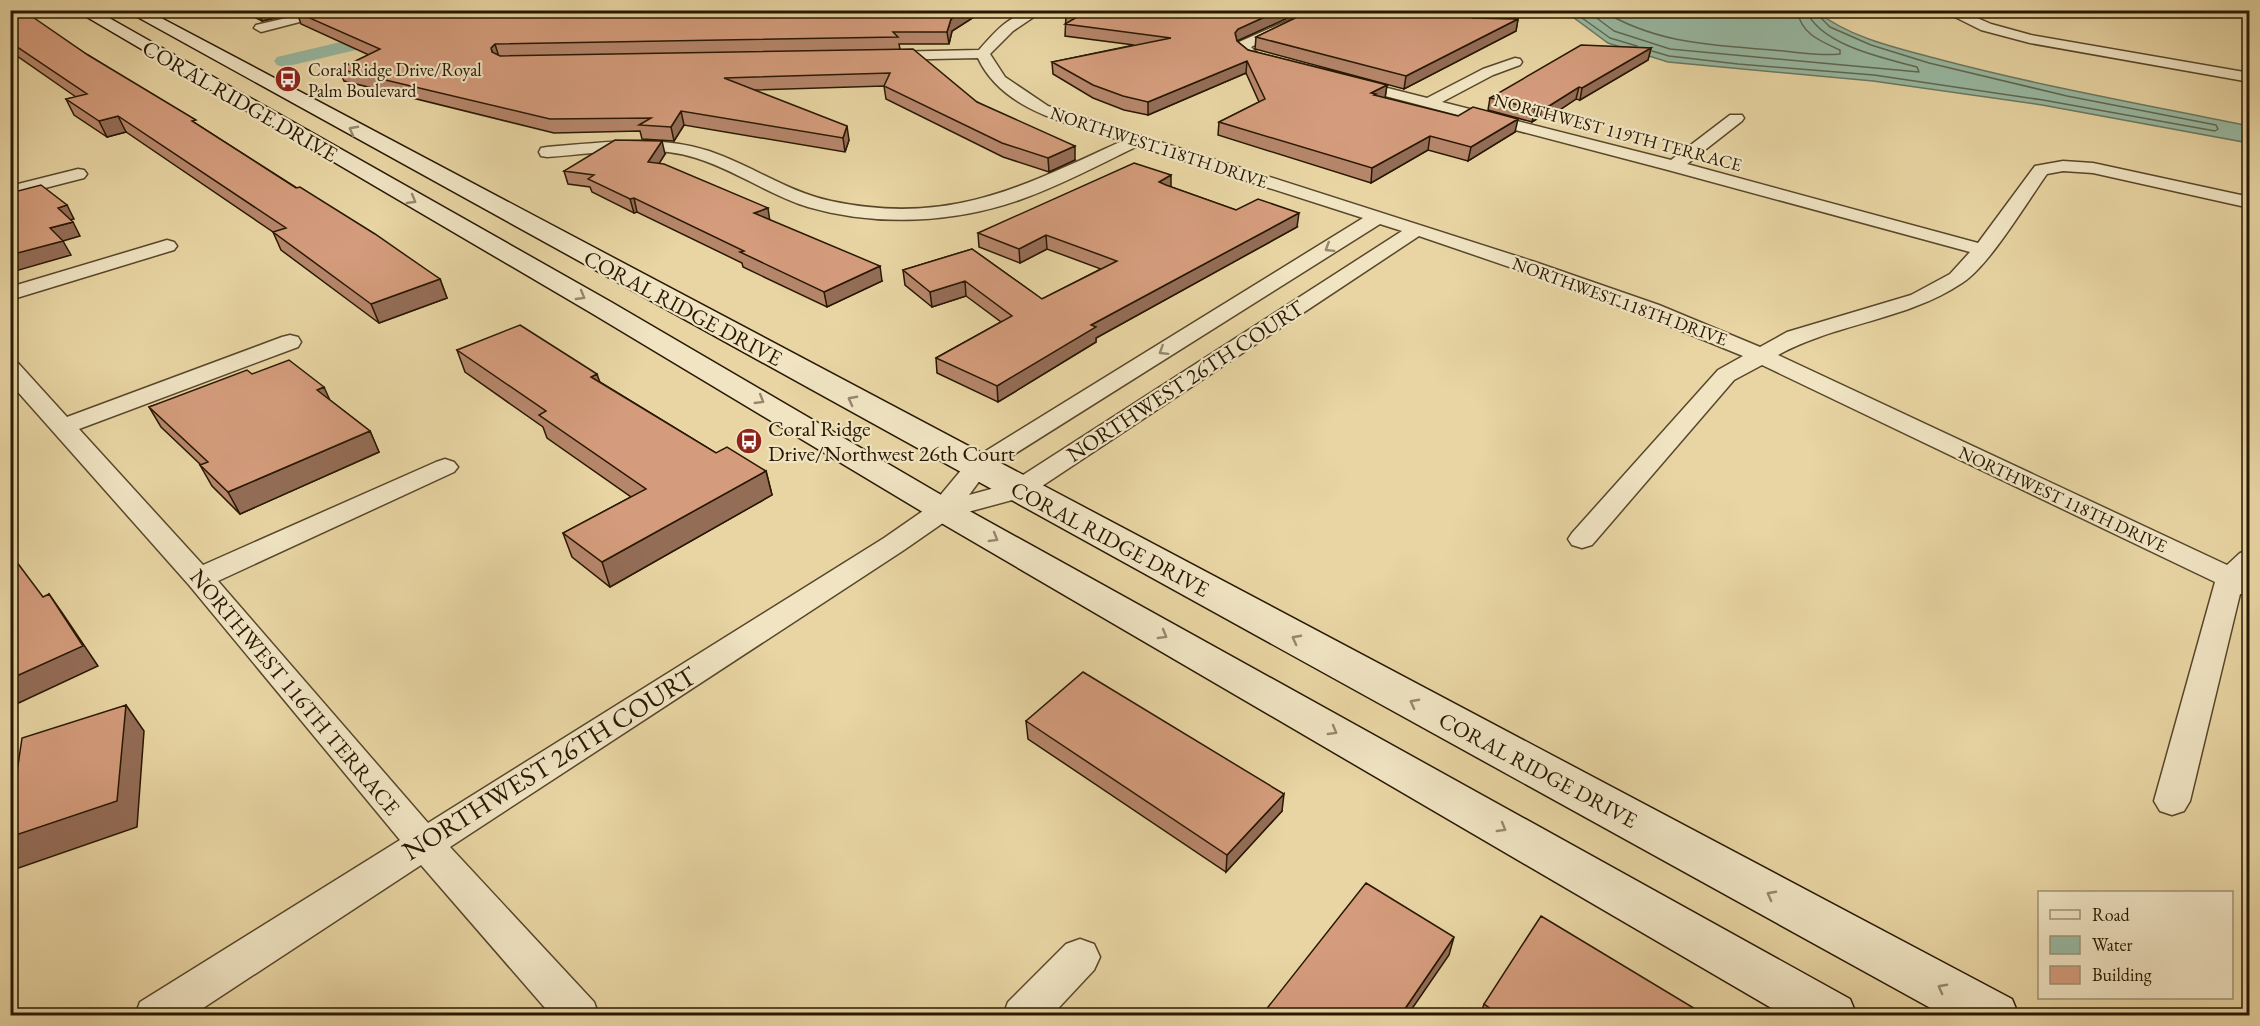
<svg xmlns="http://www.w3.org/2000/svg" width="2260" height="1026" viewBox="0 0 2260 1026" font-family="'EB Garamond',serif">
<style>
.water{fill:#98b9a2;stroke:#6b7962;stroke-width:1.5}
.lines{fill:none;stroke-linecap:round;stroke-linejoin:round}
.shore{stroke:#606852;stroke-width:1.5}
.canal{fill:#98b9a2;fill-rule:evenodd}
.minor-casing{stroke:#58472a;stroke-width:3}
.secondary-casing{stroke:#281802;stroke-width:3}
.minor{fill:#f0e4c3;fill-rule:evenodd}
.secondary{fill:#f0e4c3;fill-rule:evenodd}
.wall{fill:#b6866b;stroke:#281802;stroke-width:1.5}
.shaded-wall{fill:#946d57;stroke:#281802;stroke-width:1.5}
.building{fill:#d49c7c;stroke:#281802;stroke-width:1.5}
.oneway{stroke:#96886c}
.labels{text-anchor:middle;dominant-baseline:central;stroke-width:4.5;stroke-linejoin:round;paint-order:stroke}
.far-poi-label{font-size:18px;fill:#281802;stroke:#f0e4c3;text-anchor:start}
.far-street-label{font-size:18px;fill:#281802;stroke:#f0e4c3}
.street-label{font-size:22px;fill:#281802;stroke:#f0e4c3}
.poi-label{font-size:22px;fill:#281802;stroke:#f0e4c3;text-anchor:start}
.near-street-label{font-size:27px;fill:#281802;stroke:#f0e4c3}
</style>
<rect width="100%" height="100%" fill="#e8d5a3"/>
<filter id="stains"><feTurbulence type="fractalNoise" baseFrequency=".00333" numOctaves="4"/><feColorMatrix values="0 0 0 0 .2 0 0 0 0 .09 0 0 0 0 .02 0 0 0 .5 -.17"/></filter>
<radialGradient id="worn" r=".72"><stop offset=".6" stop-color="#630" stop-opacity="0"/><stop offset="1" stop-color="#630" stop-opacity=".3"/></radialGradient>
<path class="water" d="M1557,11H1816C1850,38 1897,48 1938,59C2040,86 2146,105 2249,126V143L2042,105L1873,81L1668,62L1608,43L1574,18Z"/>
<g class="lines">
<path class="shore" d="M1571,10L1610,38L1637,46
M1586,10L1614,31L1670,49L1919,72L1917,67C1883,58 1820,45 1806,10
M1601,10C1660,46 1718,45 1784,51C1803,53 1821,56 1840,54V50C1820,41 1801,34 1797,10
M1652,51L1669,56L1738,64L1874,75L2043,100L2215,131L2218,129L2216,125L2067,96L1929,63L1871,45L1830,27L1813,10"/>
<path class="canal" d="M400,28L407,30L409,34L407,38L284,67L277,65L274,61L277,57Z"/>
<defs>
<path id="minor" d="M321,10H346L261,32L254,28L256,25Z
M1044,10L1013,31L990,54L1005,77L1048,106L1535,262L1659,305L1760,347L1787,332L1911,295L1950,274L1970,252L1668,170L1347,86L1345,83L1352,79L1427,98L1483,69L1515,58L1520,59L1522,62L1520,65L1493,75L1442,102L1671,160L1730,115H1742L1744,118L1742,121L1687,164L1978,243L2035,166L2063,161L2093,163L2250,197V208L2093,173L2063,171L2047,174C2027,202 1989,266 1962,283C1907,320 1836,323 1778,355L2227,565L2240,553L2250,550V596L2240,594L2190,801L2184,811L2172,815L2160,811L2154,801L2215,582L1762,365L1734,380L1592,545L1582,548L1572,545L1568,539L1572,533L1718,370L1743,356L1603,299L1419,236L1027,496L953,516L904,550L450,847L594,1002L599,1016H552L421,865L191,1016H135L140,1002L400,840L189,585L10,383V361L18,363L67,417L282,337L290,335L298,337L301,342L298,347L79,429L203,565L436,462L445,459L454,462L458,467L454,472L218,581L428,823L884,538L933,504L968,462L1363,218L1138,146C1100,164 1062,185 1022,199C955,223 877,227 808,207C769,195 735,170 696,158C649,143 595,154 547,157L541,156L539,152L541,148L547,147C601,143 657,134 709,151C751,165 788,192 831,201C948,226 1020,188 1122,141C1072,124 1003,112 978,58L886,60L879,56L886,52L979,50C998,28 1014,10 1044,10ZM1380,224L1402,231L1009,484L969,495L986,472Z
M1312,10H1330L1251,47L1258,54L1279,59L1281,62L1279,65C1265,68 1246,61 1237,50L1239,42Z
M1941,10H1959L1991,24L2031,35L2250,73V82L2030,43L1981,30Z
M78,169L84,170L87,174L84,178L10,197V186Z
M167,240L174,242L177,246L174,250L10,300V287Z
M1080,939L1094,944L1100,957L1094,970L1051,1016H1003L1008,1002L1066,944Z"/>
<path id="secondary" d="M75,10H95L611,302L955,503L1850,999L1857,1016H1785L931,517L593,314Z
M125,10H146L2012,999L2019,1016H1945Z"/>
</defs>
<use href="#minor" class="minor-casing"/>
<use href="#secondary" class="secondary-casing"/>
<use href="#minor" class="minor"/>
<use href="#secondary" class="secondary"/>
</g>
<path class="wall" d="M240,10H985L952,31L949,44H899L900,49L977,102L1075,160L1049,172L1003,157L886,99L884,86L754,90L849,140L845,152L684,125L674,141L642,139L640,131L554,133L344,81L339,69L369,55L301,24L297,13L262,21Z
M1073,10H1305L1237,41L1248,50L1387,85L1385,98L1515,132L1468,161L1428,150L1371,183L1218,135L1219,122L1259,102L1246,73L1148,115L1124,110L1093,98L1053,74L1052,62L1134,45L1065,36L1066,15Z
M1311,10H1488L1481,18L1518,19L1516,31L1404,89L1255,49L1256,37Z
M10,14L88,55L440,279L447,298L379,323L281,250L273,232L126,132L107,137L74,115L66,99L76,97L10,51Z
M1651,48L1648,60L1580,100L1576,99L1546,119L1540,117L1532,122L1488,110L1490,98Z
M665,154L659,163L770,220L882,281L827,307L743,267L742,263L637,212L634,213L592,192L590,187L568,184L564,171Z
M1171,187L1236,210L1297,227L1096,338V342L998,402L937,373L936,358L1001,322L966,296L932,307L905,285L903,270L972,249L1042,299L1101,269L1047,249L1020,263L979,247L978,233Z
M457,350L600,382L716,453L766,471L772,495L610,587L572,557L563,533L631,497L547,438L543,427L465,372Z
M252,374L331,401L370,431L379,452L240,514L212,486L200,465H201L161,427L149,407Z
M1026,721L1282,811L1226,872L1028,739Z
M1484,1004L1707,1016H1480Z"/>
<path class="shaded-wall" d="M258,10H309L262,21Z
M965,10H985L952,31L949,44L947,32L951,19Z
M1280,10H1305L1237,41L1235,33L1238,29Z
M1480,10H1488L1471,30L1473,18Z
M1518,19L1516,31L1404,89L1406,76Z
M495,44L499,57L495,61L491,48Z
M1651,48L1648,60L1580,100L1582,88Z
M1247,61L1246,73L1148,115V102Z
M1387,85L1385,98L1375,104L1371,93Z
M1579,87L1576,99L1546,119L1549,106Z
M1542,105L1540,117L1532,122L1535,109Z
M681,111L684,125L674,141L671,127Z
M118,116L126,132L107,137L99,121Z
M1518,119L1515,132L1468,161L1471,147Z
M847,126L849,140L845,152L843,138Z
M1430,136L1428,150L1371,183L1372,168Z
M662,141L665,154L652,175L648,162Z
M1075,146V160L1049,172L1048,158Z
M1171,175V189L1159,182Z
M634,198L637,212L634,213L630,199Z
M67,205L74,219L66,221L58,208Z
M768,208L770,222L754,213Z
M1299,213L1297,227L1096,338V342L998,402L997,386L1091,325Z
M73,222L80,236L63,241L71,255L12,272L10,269V255L50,228Z
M1046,235L1047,249L1020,263L1019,249Z
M880,266L882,281L827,307L824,292Z
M440,279L447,298L379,323L371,304Z
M965,281L966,296L932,307L930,292Z
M597,374L605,397L591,377Z
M324,387L333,407L317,390Z
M370,431L379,452L240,514L228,492Z
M766,471L772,495L610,587L602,562Z
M49,594L63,614L98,666L10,707V679Z
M126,705L144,731L137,827L10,871V837Z
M1284,794L1282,811L1226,872L1227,855Z
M1454,937L1449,955L1407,1016H1400Z"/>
<path class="building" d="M303,10H965L951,19L947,32H893L898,37L495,44L491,48L492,52L500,56L913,49L977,102L1075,146L1048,158L1002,143L884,86L890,73L724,78L847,126L843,138L681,111L671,127L639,125L651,118L550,119L339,69L380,49L296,12Z
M1073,10H1280L1238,29L1235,33L1237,41L1248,50L1387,85L1371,93L1376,94L1374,95L1458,116L1473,107L1518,119L1471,147L1430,136L1372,168L1219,122L1265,99L1247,61L1148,102L1123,96L1093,85L1052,62L1171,38L1065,24L1077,17L1066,15Z
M1312,10H1480L1473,18L1518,19L1406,76L1256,37Z
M24,11L88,55L196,120L192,121L296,188L300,187L375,234L440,279L371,304L273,232L286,228L118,116L99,121L66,99L87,94L10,42V14Z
M1581,45L1651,48L1582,88L1579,87L1549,106L1542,105L1535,109L1490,98Z
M615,140L662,141L648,162L664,164L768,208L754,213L880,266L824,292L740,252L744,251L634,198L630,199L588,179L594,175L564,171Z
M1134,163L1171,175L1159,182L1166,185L1236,210L1258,199L1299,213L1091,325L1096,327L997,386L936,358L1012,316L965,281L930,292L903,270L972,249L1042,299L1117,261L1046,235L1019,249L978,233Z
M41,185L67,205L58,208L73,222L50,228L63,241L10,255V193Z
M520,325L597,374L591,377L716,453L727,447L766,471L602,562L563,533L646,489L539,415L546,411L457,350Z
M289,360L324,387L317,390L370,431L228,492L200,465L208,462L149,407L247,370L252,374Z
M10,553L43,597L49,594L83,646L10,679Z
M1083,672L1284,794L1227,855L1026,721Z
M126,705L117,801L10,837V781L16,779L22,738Z
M1366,883L1454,937L1400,1016H1261Z
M1541,916L1707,1016H1501L1484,1004Z"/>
<defs><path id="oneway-chevron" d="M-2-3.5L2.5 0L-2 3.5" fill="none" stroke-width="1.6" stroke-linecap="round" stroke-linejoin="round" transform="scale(1.5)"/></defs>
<g class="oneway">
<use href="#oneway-chevron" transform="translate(353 130) rotate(-152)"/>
<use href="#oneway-chevron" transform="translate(412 200) rotate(30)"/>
<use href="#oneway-chevron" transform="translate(1329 248) rotate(148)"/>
<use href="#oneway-chevron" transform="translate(581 296) rotate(30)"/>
<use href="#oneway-chevron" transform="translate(1163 351) rotate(148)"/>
<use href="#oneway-chevron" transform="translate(760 400) rotate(31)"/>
<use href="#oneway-chevron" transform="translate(852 400) rotate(-152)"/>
<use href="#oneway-chevron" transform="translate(994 538) rotate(30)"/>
<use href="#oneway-chevron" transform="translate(1163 635) rotate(30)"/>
<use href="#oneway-chevron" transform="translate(1296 639) rotate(-152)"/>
<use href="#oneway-chevron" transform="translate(1414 703) rotate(-152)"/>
<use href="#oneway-chevron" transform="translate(1333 731) rotate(30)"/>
<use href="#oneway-chevron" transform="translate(1502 828) rotate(30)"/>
<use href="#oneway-chevron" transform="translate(1771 895) rotate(-152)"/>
<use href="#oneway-chevron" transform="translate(1942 988) rotate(-152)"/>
</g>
<defs>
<symbol id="bus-disc" viewBox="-11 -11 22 22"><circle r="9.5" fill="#8f2418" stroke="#f0e4c3"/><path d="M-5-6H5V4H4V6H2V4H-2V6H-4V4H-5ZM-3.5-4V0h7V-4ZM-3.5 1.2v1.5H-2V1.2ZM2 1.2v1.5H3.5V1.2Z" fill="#fff"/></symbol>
</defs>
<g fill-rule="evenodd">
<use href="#bus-disc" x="273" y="64" width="30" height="30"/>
<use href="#bus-disc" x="734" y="426" width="30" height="30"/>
</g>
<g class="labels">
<g class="far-poi-label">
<text x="308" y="69">Coral Ridge Drive/Royal<tspan x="308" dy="21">Palm Boulevard</tspan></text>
</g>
<g class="far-street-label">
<text transform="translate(1618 132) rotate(15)">NORTHWEST 119TH TERRACE</text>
<text transform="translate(1159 147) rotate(18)">NORTHWEST 118TH DRIVE</text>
<text transform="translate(1620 301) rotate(20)">NORTHWEST 118TH DRIVE</text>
<text transform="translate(2063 499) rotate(25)">NORTHWEST 118TH DRIVE</text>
</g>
<g class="street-label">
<text transform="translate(240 101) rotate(30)">CORAL RIDGE DRIVE</text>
<text transform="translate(683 308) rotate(28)">CORAL RIDGE DRIVE</text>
<text transform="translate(1185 381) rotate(-33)">NORTHWEST 26TH COURT</text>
<text transform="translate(1110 539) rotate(28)">CORAL RIDGE DRIVE</text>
<text transform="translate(295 692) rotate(50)">NORTHWEST 116TH TERRACE</text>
<text transform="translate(1538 770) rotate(28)">CORAL RIDGE DRIVE</text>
</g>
<g class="poi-label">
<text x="768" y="428">Coral Ridge<tspan x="768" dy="25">Drive/Northwest 26th Court</tspan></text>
</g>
<g class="near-street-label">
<text transform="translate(549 763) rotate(-32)">NORTHWEST 26TH COURT</text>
</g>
</g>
<rect width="2260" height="1026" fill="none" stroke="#e8d5a3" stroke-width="36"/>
<rect x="12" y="12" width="2236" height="1002" fill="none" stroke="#281802" stroke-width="3"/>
<rect x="18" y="18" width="2224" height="990" fill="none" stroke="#281802" stroke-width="1.5"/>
<rect x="2038" y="891" width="195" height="108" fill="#f0e4c3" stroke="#a09276" stroke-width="1.5"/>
<rect x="2050" y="910" width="30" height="9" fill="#f0e4c3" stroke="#a09276" stroke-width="1.5"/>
<text x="2092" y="921" font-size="18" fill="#281802">Road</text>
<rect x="2050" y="936" width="30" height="18" fill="#98b9a2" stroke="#a09276" stroke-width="1.5"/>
<text x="2092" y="951" font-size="18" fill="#281802">Water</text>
<rect x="2050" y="966" width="30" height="18" fill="#d49c7c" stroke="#a09276" stroke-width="1.5"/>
<text x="2092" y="981" font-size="18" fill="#281802">Building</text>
<rect width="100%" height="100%" filter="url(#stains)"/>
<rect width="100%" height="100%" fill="url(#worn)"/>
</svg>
